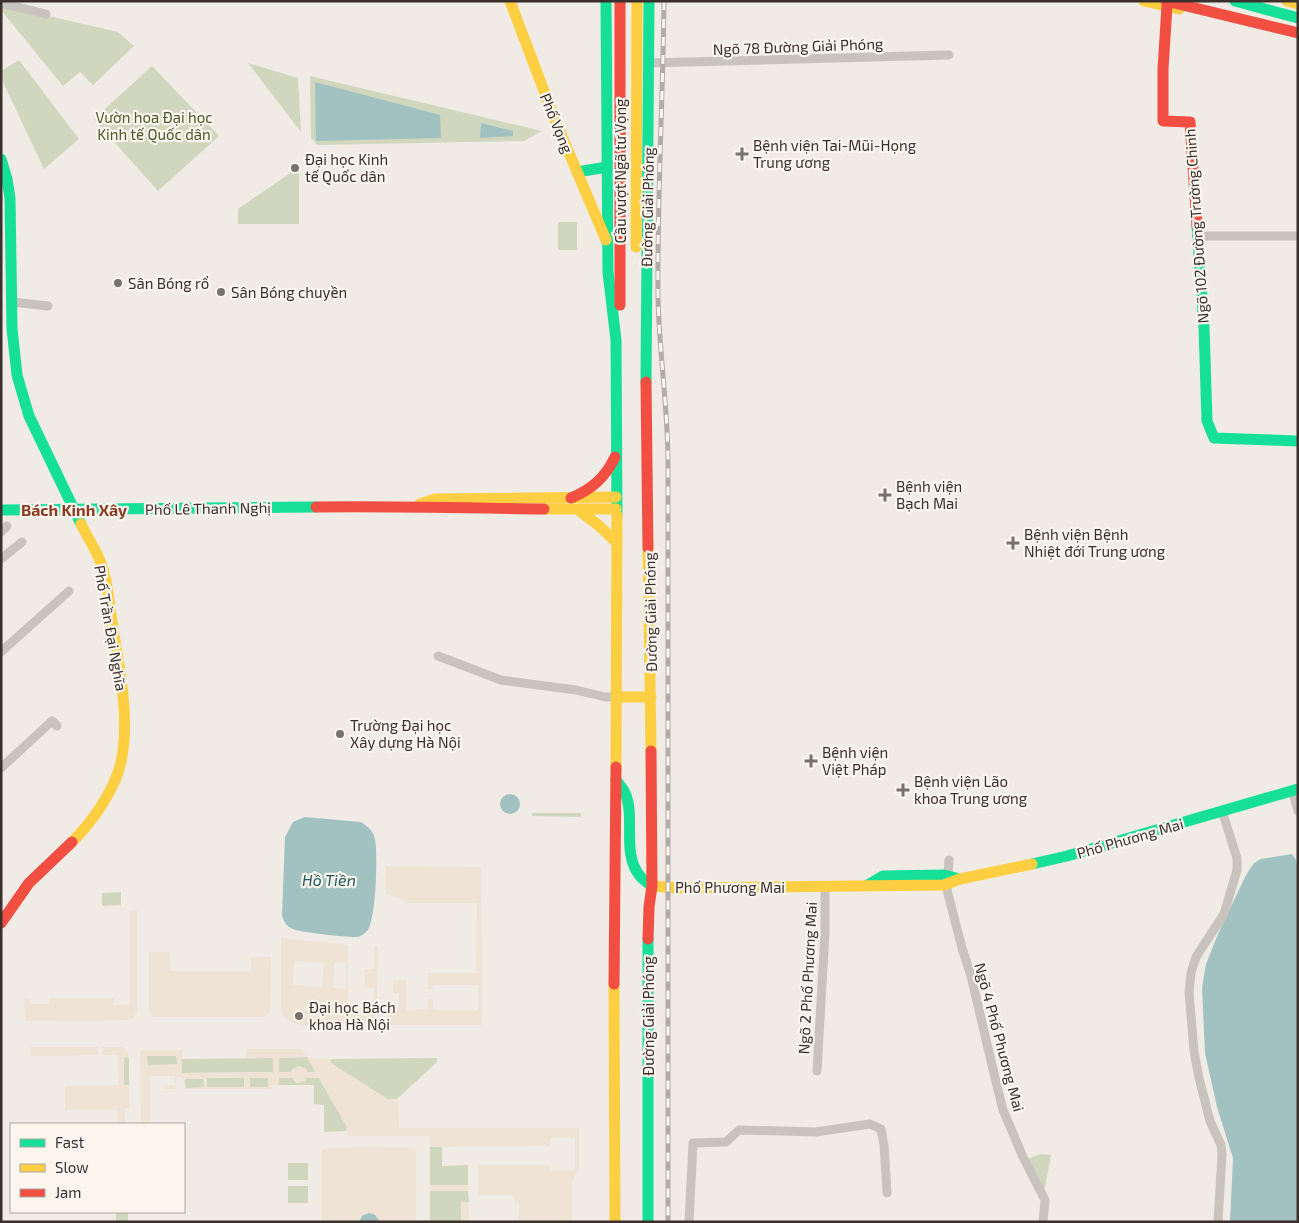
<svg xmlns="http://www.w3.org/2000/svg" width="1299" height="1223" viewBox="0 0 1299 1223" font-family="'Exo 2',sans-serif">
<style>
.green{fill:#d1d6bf}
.plaza{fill:#eee3d5;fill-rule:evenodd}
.water{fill:#a1c2c1}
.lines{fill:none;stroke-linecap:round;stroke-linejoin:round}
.street{stroke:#c9c3be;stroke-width:9}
.fast{stroke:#16e098;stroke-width:11}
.slow{stroke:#ffcf43;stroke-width:11}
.jam{stroke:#f24e42;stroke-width:11}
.rail-casing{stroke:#b1aca8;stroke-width:5}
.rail{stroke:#fbf5ee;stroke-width:3;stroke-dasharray:9;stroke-linecap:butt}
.poi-dot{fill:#7a716c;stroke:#fbf5ee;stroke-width:2}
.labels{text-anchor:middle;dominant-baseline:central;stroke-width:4.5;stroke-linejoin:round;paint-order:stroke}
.street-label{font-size:15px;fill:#3b302b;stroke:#fbf5ee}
.park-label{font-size:15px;fill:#4a5a2e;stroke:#fbf5ee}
.poi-label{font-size:15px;fill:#3b302b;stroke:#fbf5ee;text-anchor:start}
.neighbourhood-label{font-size:16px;font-weight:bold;fill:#8c3b22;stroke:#fbf5ee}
.water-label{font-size:16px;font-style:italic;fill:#1f5a5e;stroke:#fbf5ee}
</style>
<rect width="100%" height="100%" fill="#f0ebe5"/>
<path class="green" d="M1,5L118,32L134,46L93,85L80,72L63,86L1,10Z
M19,60L79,139L44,169L1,78V71Z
M248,63L298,78L301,132Z
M152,66L219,136L158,191L94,119Z
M310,76L542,131L524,141L318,145L311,138Z
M299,167V224H238V209Z
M558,222H577V250H558Z
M532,813H581V817L532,816Z
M121,892V905L102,906V893Z
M147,1056H177V1065H147Z
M124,1057H129V1085H124Z
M307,1057L316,1072H308C301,1066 297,1064 291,1072H279V1058Z
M273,1058V1072L182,1073V1059Z
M437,1058V1062L396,1100L387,1099L331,1063V1059Z
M207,1078H244V1087H207Z
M250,1078H268V1087H250Z
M279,1078H293L296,1083L307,1078H319L347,1127L346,1131L324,1132V1105L314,1104V1085H279Z
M185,1079H204V1088H185Z
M430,1147H442V1166L468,1165V1185H430Z
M1041,1154L1051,1155L1044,1193L1027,1159Z
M288,1163H308V1180H288Z
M288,1186H308V1203H288Z
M430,1191H468L469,1202L461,1203V1222H430Z
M116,1212H128V1222H116Z"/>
<path class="plaza" d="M386,866L481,867L482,1025H388L386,1024V1007H399V993H393V980H406V1010L428,1009V999H433V1010H478V985H433L432,989H428V973H476L477,903H409L386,893Z
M137,910V1011L132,1019L129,1020L25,1021L24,998L29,999L30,1004H49V998H114V1005H130V911Z
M281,938L348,945V1007H374V988H365V969H374V946H378L376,1024L304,1025L292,1023L284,1017L281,1008ZM294,961L324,963L322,987L293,985ZM334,962L346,963V989L333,988Z
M149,952H170L171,971H251V957H271L270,1011L264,1017H152L150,1015L149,1009Z
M30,1047H98V1055L31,1056Z
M103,1047H123L128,1052L129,1057L124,1058V1085H129V1108H125V1124H118L117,1110H65V1086L119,1085L118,1055H103Z
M246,1049H302L307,1057L331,1059V1063L387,1099H398L399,1128H579V1167L572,1183V1222H519V1204L515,1203L514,1195H478V1165H549V1170H575V1138H550V1146L430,1147L429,1136H348L347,1127L319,1078H307L304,1082L299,1083L294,1081L292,1078H279V1085H271V1089H184V1078H176V1089H164V1086L175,1085V1076H150V1124H141L140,1053L142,1050H182V1073L273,1072V1058H246ZM147,1056H176L177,1064L148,1065ZM307,1057L315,1072H308L305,1068L298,1066L292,1069L291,1072H279V1058ZM244,1078V1087H207V1078ZM250,1078H268V1087H250ZM185,1079H203L204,1087L186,1088Z
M409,1147L412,1148L416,1152V1222H322V1153L323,1150L326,1148Z
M430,1185H468V1191H430Z
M461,1202H469V1222H461Z"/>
<path class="water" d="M315,82L440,115L441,138L316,141Z
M481,123L513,131V136L480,138Z
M500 804a10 10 0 1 1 20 0a10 10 0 1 1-20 0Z
M305,817L361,822C368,827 374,831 375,840C378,853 376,922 367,931C365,933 361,936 358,937C351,938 299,932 293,929C286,926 283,921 282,914L285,837L293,822Z
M1292,854L1296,860L1298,868V1220L1296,1222H1230L1233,1158L1217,1107L1205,1053L1202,988L1206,964L1218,934L1246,875L1254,863L1261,859Z
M369,1213L375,1215L380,1222H359L362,1216Z"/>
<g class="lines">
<path class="street" d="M1,3L46,14
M648,63L949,55
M1197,236H1298
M13,302L48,306
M1,532L7,526
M1,559L22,542
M1,652L69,591
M438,656L501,680L576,690L605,697H617
M1,768L52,721L57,726
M1292,790L1298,811
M949,860L947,890L962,948L971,976L996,1082L1003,1110L1023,1157L1045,1200L1043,1222
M817,1071L825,933V887
M689,1222L693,1143L726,1142L739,1130L816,1132L870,1124L881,1129L884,1145L887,1193
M1218,1222L1222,1154L1221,1145L1210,1121L1199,1078L1194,1051L1189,992L1191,973L1196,957L1224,914L1237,870V858L1222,811"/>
<path class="fast" d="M606,1L608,272L616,340L617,515
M1235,1L1298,18
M1,159L7,179L10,198L12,329L17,375L29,416L81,524
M577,172L607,167
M1197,226L1204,327L1207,421L1214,438L1298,441
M646,382L649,1
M1,510L316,507
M616,780C619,784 623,788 625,793C636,818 621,853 640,876C643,880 648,883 652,886
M1032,864L1067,856L1298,789
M868,885L883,876L944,875L960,879
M648,1222V939"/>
<path class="slow" d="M510,1L555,120L606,240
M1144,1L1179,9
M1287,1L1298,4
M636,247L637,1
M420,504L435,499L616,497
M544,509H616
M577,509L597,524L616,542
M648,548L651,751
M617,697H651
M616,767L617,515
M72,842C92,822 115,790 121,762C130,720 120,671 113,629C110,611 109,591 104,573C101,557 88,539 81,524
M652,886L678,888L944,885L960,879L1032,864
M614,984L615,1222"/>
<path class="jam" d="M620,1V305
M1166,1L1298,33
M1167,6L1163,69V121L1190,122L1197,226
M646,382L648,548
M571,498C592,489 605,478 615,457
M316,507C392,506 468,508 544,509
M1,923L29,883L72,842
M648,939L649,907L652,886L651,751
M614,984L616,767"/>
<defs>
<path id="rail" d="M664,1C663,100 657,198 658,297C659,352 668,407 668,463V1222"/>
</defs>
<use href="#rail" class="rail-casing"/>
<use href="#rail" class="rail"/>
</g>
<g class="poi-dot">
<path d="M739.5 146.5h5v5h5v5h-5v5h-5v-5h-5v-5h5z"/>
<circle cx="295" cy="168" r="5"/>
<circle cx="118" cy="283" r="5"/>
<circle cx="221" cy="292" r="5"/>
<path d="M882.5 487.5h5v5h5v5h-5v5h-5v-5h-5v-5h5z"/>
<path d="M1010.5 535.5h5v5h5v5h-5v5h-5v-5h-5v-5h5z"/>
<circle cx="340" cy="734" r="5"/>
<path d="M808.5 753.5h5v5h5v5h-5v5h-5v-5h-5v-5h5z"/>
<path d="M900.5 782.5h5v5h5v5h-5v5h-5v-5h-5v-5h5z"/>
<circle cx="299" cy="1016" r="5"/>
</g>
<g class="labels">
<g class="street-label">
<text transform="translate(798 46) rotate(-2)">Ngõ 78 Đường Giải Phóng</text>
<text transform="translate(557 123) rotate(68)">Phố Vọng</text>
<text transform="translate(620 171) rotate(-90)">Cầu vượt Ngã tư Vọng</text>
<text transform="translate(647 207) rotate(-89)">Đường Giải Phóng</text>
<text transform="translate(1196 226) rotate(-94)">Ngõ 102 Đường Trường Chinh</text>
<text transform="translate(208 508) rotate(-1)">Phố Lê Thanh Nghị</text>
<text transform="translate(650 612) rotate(-91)">Đường Giải Phóng</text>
<text transform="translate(111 628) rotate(80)">Phố Trần Đại Nghĩa</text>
<text transform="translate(1130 838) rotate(-16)">Phố Phương Mai</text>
<text x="730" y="887">Phố Phương Mai</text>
<text transform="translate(807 978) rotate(-87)">Ngõ 2 Phố Phương Mai</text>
<text transform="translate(648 1016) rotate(-90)">Đường Giải Phóng</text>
<text transform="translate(1000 1037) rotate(75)">Ngõ 4 Phố Phương Mai</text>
</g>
<g class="park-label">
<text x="154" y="117">Vườn hoa Đại học<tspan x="154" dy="17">Kinh tế Quốc dân</tspan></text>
</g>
<g class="poi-label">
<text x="753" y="145">Bệnh viện Tai-Mũi-Họng<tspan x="753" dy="17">Trung ương</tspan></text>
<text x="305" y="159">Đại học Kinh<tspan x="305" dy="17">tế Quốc dân</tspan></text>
<text x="128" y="283">Sân Bóng rổ</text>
<text x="231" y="292">Sân Bóng chuyền</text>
<text x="896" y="486">Bệnh viện<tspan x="896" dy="17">Bạch Mai</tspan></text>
<text x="1024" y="534">Bệnh viện Bệnh<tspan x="1024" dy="17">Nhiệt đới Trung ương</tspan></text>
<text x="350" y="725">Trường Đại học<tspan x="350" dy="17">Xây dựng Hà Nội</tspan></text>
<text x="822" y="752">Bệnh viện<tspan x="822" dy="17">Việt Pháp</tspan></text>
<text x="914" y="781">Bệnh viện Lão<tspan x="914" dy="17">khoa Trung ương</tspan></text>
<text x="309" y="1007">Đại học Bách<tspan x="309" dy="17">khoa Hà Nội</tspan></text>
</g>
<g class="neighbourhood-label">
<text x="74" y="509">Bách Kinh Xây</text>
</g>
<g class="water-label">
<text x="329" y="879">Hồ Tiền</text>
</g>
</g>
<rect width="1299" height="1223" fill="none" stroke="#3b302b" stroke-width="5"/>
<rect x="10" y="1123" width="175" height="90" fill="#fbf5ee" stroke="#aea6a0"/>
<rect x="20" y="1139" width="25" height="8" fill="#16e098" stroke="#aea6a0"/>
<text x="55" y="1148" font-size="15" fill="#3b302b">Fast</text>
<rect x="20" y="1164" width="25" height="8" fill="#ffcf43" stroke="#aea6a0"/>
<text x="55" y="1173" font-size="15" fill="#3b302b">Slow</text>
<rect x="20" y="1189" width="25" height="8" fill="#f24e42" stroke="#aea6a0"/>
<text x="55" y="1198" font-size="15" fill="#3b302b">Jam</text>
</svg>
